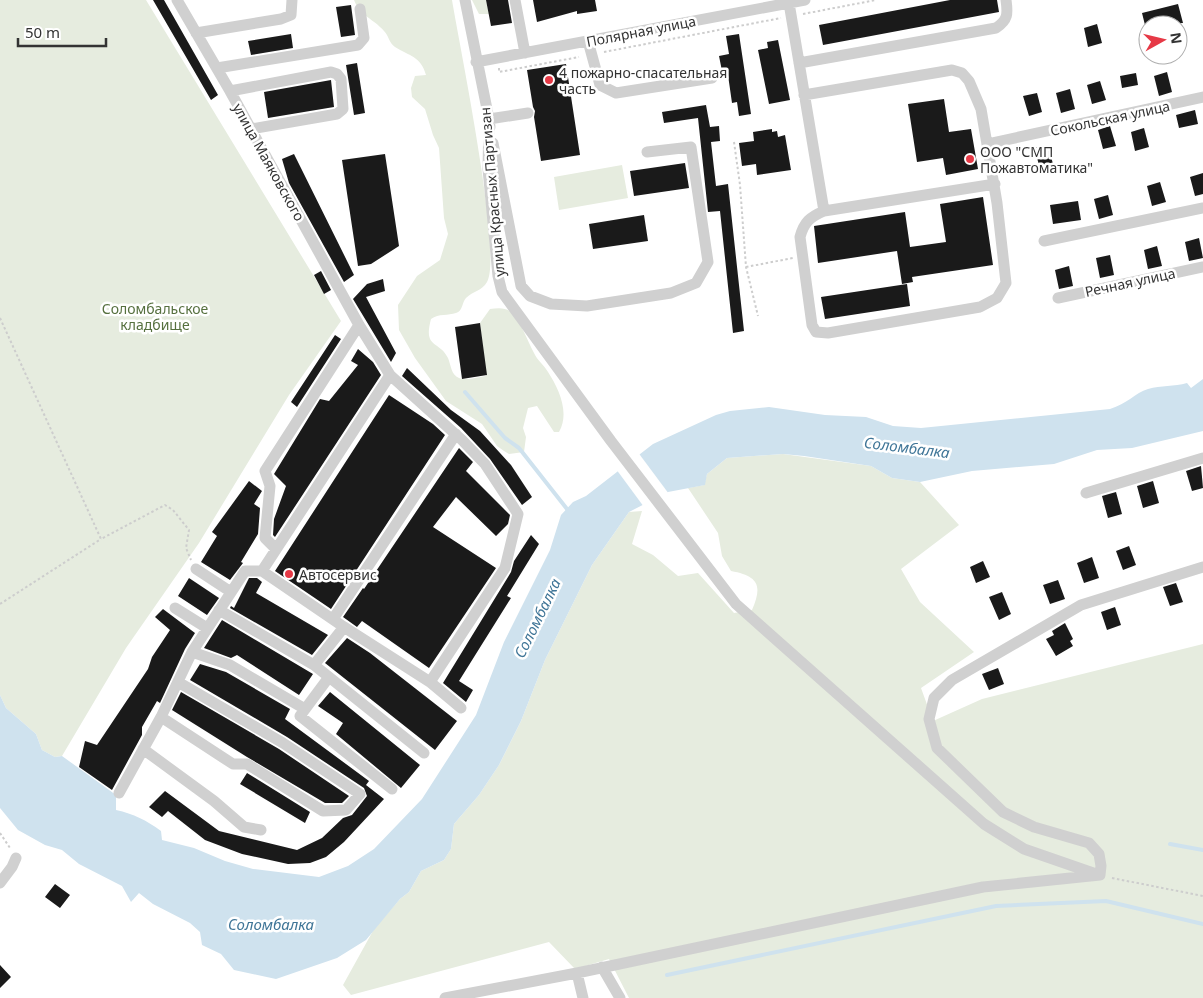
<svg xmlns="http://www.w3.org/2000/svg" width="1203" height="998" viewBox="0 0 1203 998" font-family="'Noto Sans',sans-serif">
<style>
.green{fill:#e6ecdf}
.water{fill:#cfe2ee}
.pier{fill:#fff}
.lines{fill:none;stroke-linecap:round;stroke-linejoin:round}
.stream{stroke:#cfe2ee;stroke-width:4}
.building{fill:#1a1a1a}
.path{stroke:#cdcdcd;stroke-width:2;stroke-dasharray:2.5 2.5;stroke-linecap:butt}
.minor{stroke:#d0d0d0;stroke-width:11}
.poi-dot{fill:#e63946;stroke:#fff;stroke-width:2}
.labels{text-anchor:middle;dominant-baseline:central;stroke-width:5;stroke-linejoin:round;paint-order:stroke}
.street-label{font-size:14px;fill:#333;stroke:#fff}
.poi-label{font-size:14px;fill:#333;stroke:#fff;text-anchor:start}
.park-label{font-size:14px;fill:#56703f;stroke:#fff}
.water-label{font-size:15px;font-style:italic;fill:#3f7597;stroke:#fff}
</style>
<rect width="100%" height="100%" fill="#fff"/>
<path class="green" d="M0,0H146L341,321L289,395L199,543L126,648L62,756L55,757L42,750L36,734L6,708L0,695Z
M354,0H452C459,43 503,255 487,282C482,291 473,291 466,298C462,302 463,311 456,313C448,316 439,313 431,319C423,349 439,340 448,358C451,365 451,375 459,378C466,381 479,377 486,376L480,323L490,309C498,308 506,307 512,313C522,324 527,340 534,353C537,360 544,365 548,372C559,389 570,413 559,432H554L537,406L528,408L523,428L526,437L524,452L509,454L504,451L497,446L482,424L446,401L415,358L399,330L398,305L417,276L440,260L448,234L444,218L439,148L433,135L425,109L412,97L411,88L415,76L426,75C421,56 409,56 395,47C389,43 389,36 384,31C374,19 360,16 354,0Z
M472,0H486L489,14H479Z
M622,165L628,198L559,210L554,177Z
M783,454L871,466L892,478L920,482L959,525L901,569L920,602L974,652L921,688L933,721L982,699L1203,644V998H629L609,959L575,969L549,942L351,995L343,985L374,929L400,899L409,892L421,871L444,860L451,849L454,824L479,795L499,765L521,721L545,660L592,565L629,512L642,511L632,544L653,555L678,576L698,573L734,613L752,610C763,585 758,576 731,571L722,556L718,533L688,488L704,485L707,474L727,458Z"/>
<path class="water" d="M1203,379V431L1132,448L1097,450L1054,464L972,471L920,482L892,478L871,466L804,456L783,454L727,458L707,474L705,485L668,492L629,512L592,565L545,660L521,721L499,765L479,795L454,824L451,849L444,860L421,871L409,892L400,899L366,940L337,958L276,979L234,970L221,954L202,945L200,932L190,923L153,904L139,893L131,902L122,886L79,864L62,850L45,845L18,830L0,808V695L6,708L36,734L42,750L55,757L62,756L116,795V810C134,814 146,820 161,831L162,840L194,848L225,861L253,869L319,877L348,866L374,849L422,799L476,715L504,642L550,550L561,515L573,502L586,496L653,444L716,415L730,411L769,407L825,415L866,417L893,426L921,428L1110,409C1127,404 1135,393 1148,389C1161,385 1174,387 1187,383L1191,388Z"/>
<path class="pier" d="M637,451L669,494L644,507L616,469Z"/>
<g class="lines">
<path class="stream" d="M465,392L505,438L519,448L567,509
M1170,844L1203,850
M667,975L996,906L1106,901L1203,924"/>
</g>
<path class="building" d="M153,0H164L218,95L211,100Z
M486,0H508L512,23L491,26Z
M533,0H595L597,11L577,14V11L537,22Z
M950,0H997L999,12L823,45L819,25Z
M1178,4L1183,23L1145,25L1142,13Z
M351,5L355,35L341,37L336,7Z
M1097,24L1102,43L1088,47L1084,28Z
M291,34L293,48L251,55L248,41Z
M739,34L751,114L739,116L737,102L732,103L728,75L723,76L719,56L729,54L726,36Z
M778,40L790,100L769,104L758,50L768,48L767,42Z
M357,63L365,113L354,115L346,65Z
M566,64L580,155L541,161L534,117L535,111L533,107L527,70Z
M1167,72L1172,92L1159,96L1154,76Z
M1136,73L1138,85L1122,88L1120,76Z
M331,80L334,107L268,118L264,92Z
M1100,81L1106,100L1092,104L1087,85Z
M1070,89L1075,109L1061,113L1056,93Z
M1037,93L1042,112L1029,116L1023,96Z
M944,99L949,132L971,129L978,169L946,175L943,158L917,162L908,104Z
M706,105L710,127L719,126L720,141L711,142L716,186L728,184L744,331L733,333L720,211L708,212L698,118L664,123L662,112Z
M1195,110L1198,124L1179,128L1176,115Z
M1110,126L1116,146L1103,149L1098,130Z
M1144,128L1149,147L1135,151L1131,132Z
M772,129V132L777,131L778,137L785,135L791,170L757,175L756,164L742,166L739,143L754,141L753,132Z
M1048,145L1053,164L1040,168L1034,148Z
M294,154L354,275L344,282L289,183L282,159Z
M385,154L399,246L371,264L358,266L342,160Z
M685,163L689,188L634,196L630,171Z
M1203,173V194L1195,196L1190,177Z
M1160,182L1166,202L1152,206L1147,186Z
M1108,195L1113,215L1099,219L1094,199Z
M983,197L993,265L912,277L913,282L902,284L897,251L818,263L814,226L905,212L910,247L946,242L940,204Z
M1078,201L1081,220L1053,224L1050,205Z
M644,215L648,241L593,249L589,224Z
M1199,238L1203,258L1189,261L1185,242Z
M1157,246L1162,266L1148,269L1144,250Z
M1110,255L1114,275L1100,278L1096,258Z
M1069,266L1073,286L1059,289L1055,270Z
M321,271L331,290L324,294L314,275Z
M383,279L385,291L366,297L396,353L391,362L353,299L367,284Z
M907,284L910,306L825,319L821,297Z
M480,323L487,375L462,379L455,327Z
M335,335L341,339L297,407L291,402Z
M358,349L373,362L381,375L275,537L273,535L274,519L286,486L274,474L320,399L329,401L358,365L351,361Z
M407,368L451,410L480,431L511,465L532,497L522,505L490,459L461,428L402,376Z
M389,395L433,424L445,435L331,609L275,571Z
M459,448L473,462L466,471L510,515L508,524L496,536L456,497L433,527L496,568L429,668L362,621L357,627L343,617L363,588L364,589Z
M1201,466L1203,488L1192,491L1186,471Z
M249,481L262,491L254,504L260,508L258,534L241,562L243,563L230,580L201,562L217,536L212,532Z
M1153,481L1159,503L1143,508L1137,486Z
M1116,492L1122,514L1108,518L1102,496Z
M531,535L539,544L507,596L511,598L459,681L473,690L466,702L443,683L511,572L514,561Z
M1129,546L1136,565L1123,570L1116,551Z
M1092,557L1099,578L1084,583L1077,563Z
M983,561L990,577L976,583L970,567Z
M189,578L219,598L207,615L178,596Z
M249,578H257L262,582L256,593L328,635L312,655L230,608L231,606L234,608Z
M1058,580L1065,599L1050,604L1043,585Z
M1176,583L1183,602L1170,606L1163,587Z
M1002,592L1011,614L999,620L989,597Z
M1115,607L1121,625L1107,630L1101,612Z
M163,609L195,633L185,649L160,703L157,701L142,727V735L112,790L79,767L85,741L97,745L148,669L152,657L170,630L155,617Z
M222,620L313,674L299,695L237,655L231,658L204,648Z
M1065,623L1073,639L1070,641L1073,646L1056,656L1046,639L1054,635L1052,631Z
M347,638L370,653L457,721L435,750L325,663Z
M200,664L226,672L290,709L285,719L369,781L366,785L384,799L344,842L326,857L310,863L288,864L242,854L205,840L168,811L162,817L149,807L165,791L219,831L297,850L322,838L343,818L352,815L367,796L364,788L287,737L190,680Z
M998,668L1004,684L989,690L982,674Z
M181,692L279,749L349,796L342,803H325L247,757L172,710Z
M330,692L420,765L401,788L336,734L343,723L318,706Z
M247,773L310,812L305,823L240,784Z
M55,884L70,895L60,908L45,897Z
M0,965L11,977L0,988Z"/>
<g class="lines">
<path class="path" d="M803,14L876,0
M604,52L781,18
M499,68V72L579,57
M734,142L740,185L746,267L758,316
M746,267L793,258
M0,318L101,539L165,505L173,510L189,530L186,548L191,560
M0,604L101,539
M0,833L10,848
M1112,878L1203,896"/>
<path class="minor" d="M177,0L230,91L359,325L390,375L462,440L485,464L518,514L505,568L430,682L344,627L314,665L329,677L300,716L392,789
M465,0L489,119L488,169L498,276L502,292L611,441L736,604L984,824L1024,849L1099,875
M515,0L525,53
M789,3L824,211
M196,33L281,19L291,15L292,0
M588,41L600,85L616,93L712,78
M476,62L805,0
M799,63L996,28C1008,20 1008,14 1006,0
M217,68L358,45L364,38L360,9
M230,91L331,72L337,74L341,79L343,109L337,114L251,129
M804,95L952,70L962,73L969,81L981,109L997,203L1006,283L997,298L980,307L828,333L816,332L812,325L800,237C804,222 810,217 824,211L995,184
M490,127L489,119L528,113
M493,143L521,286L530,296L551,304L587,306L671,293L696,283L708,262L691,147L647,152
M987,144L1203,97
M1044,241L1203,208
M1058,298L1203,267
M1086,493L1203,458
M276,549L265,538L270,486L265,471L359,325
M196,569L231,592
M175,608L207,628
M219,610L314,665
M333,619L456,434
M344,627L262,571L390,375
M192,652L230,665L305,709
M329,677L424,753
M430,682L461,708
M161,717L233,764H247L323,811L346,810L360,794L283,743L178,682
M143,749L214,801L244,827L261,830
M119,793L161,717L192,652L245,571H262
M0,883L12,867L16,858
M602,967L620,998
M577,973L583,998
M445,998L577,973L983,887L1100,875L1101,866L1099,854L1089,843L1034,827L1003,812L937,748L929,719L934,698L952,680L1081,605L1203,567"/>
</g>
<g class="poi-dot">
<circle cx="549" cy="80" r="5"/>
<circle cx="970" cy="159" r="5"/>
<circle cx="289" cy="574" r="5"/>
</g>
<g class="labels">
<g class="street-label">
<text transform="translate(641 31) rotate(-11)">Полярная улица</text>
<text transform="translate(1110 118) rotate(-12)">Сокольская улица</text>
<text transform="translate(269 162) rotate(61)">улица Маяковского</text>
<text transform="translate(492 192) rotate(-95)">улица Красных Партизан</text>
<text transform="translate(1130 282) rotate(-12)">Речная улица</text>
</g>
<g class="poi-label">
<text x="559" y="72">4 пожарно-спасательная<tspan x="559" dy="16">часть</tspan></text>
<text x="980" y="151">ООО "СМП<tspan x="980" dy="16">Пожавтоматика"</tspan></text>
<text x="299" y="574">Автосервис</text>
</g>
<g class="park-label">
<text x="155" y="308">Соломбальское<tspan x="155" dy="16">кладбище</tspan></text>
</g>
<g class="water-label">
<text transform="translate(907 447) rotate(7)">Соломбалка</text>
<text transform="translate(537 618) rotate(-64)">Соломбалка</text>
<text x="271" y="924">Соломбалка</text>
</g>
</g>
<g transform="translate(1163 40) rotate(82)"><circle r="24" fill="#ffffff" stroke="#adadad"/>
<path d="M0-4L9 19L0 12L-9 19Z" fill="#e63946"/>
<text y="-8" font-size="14" font-weight="bold" text-anchor="middle" fill="#333333">N</text>
</g>
<path d="M18 38v8h88v-8" fill="none" stroke="#333333" stroke-width="2.5"/>
<text x="25" y="38" font-size="15" fill="#333333" stroke="#ffffff" stroke-width="4" paint-order="stroke">50 m</text>
</svg>
